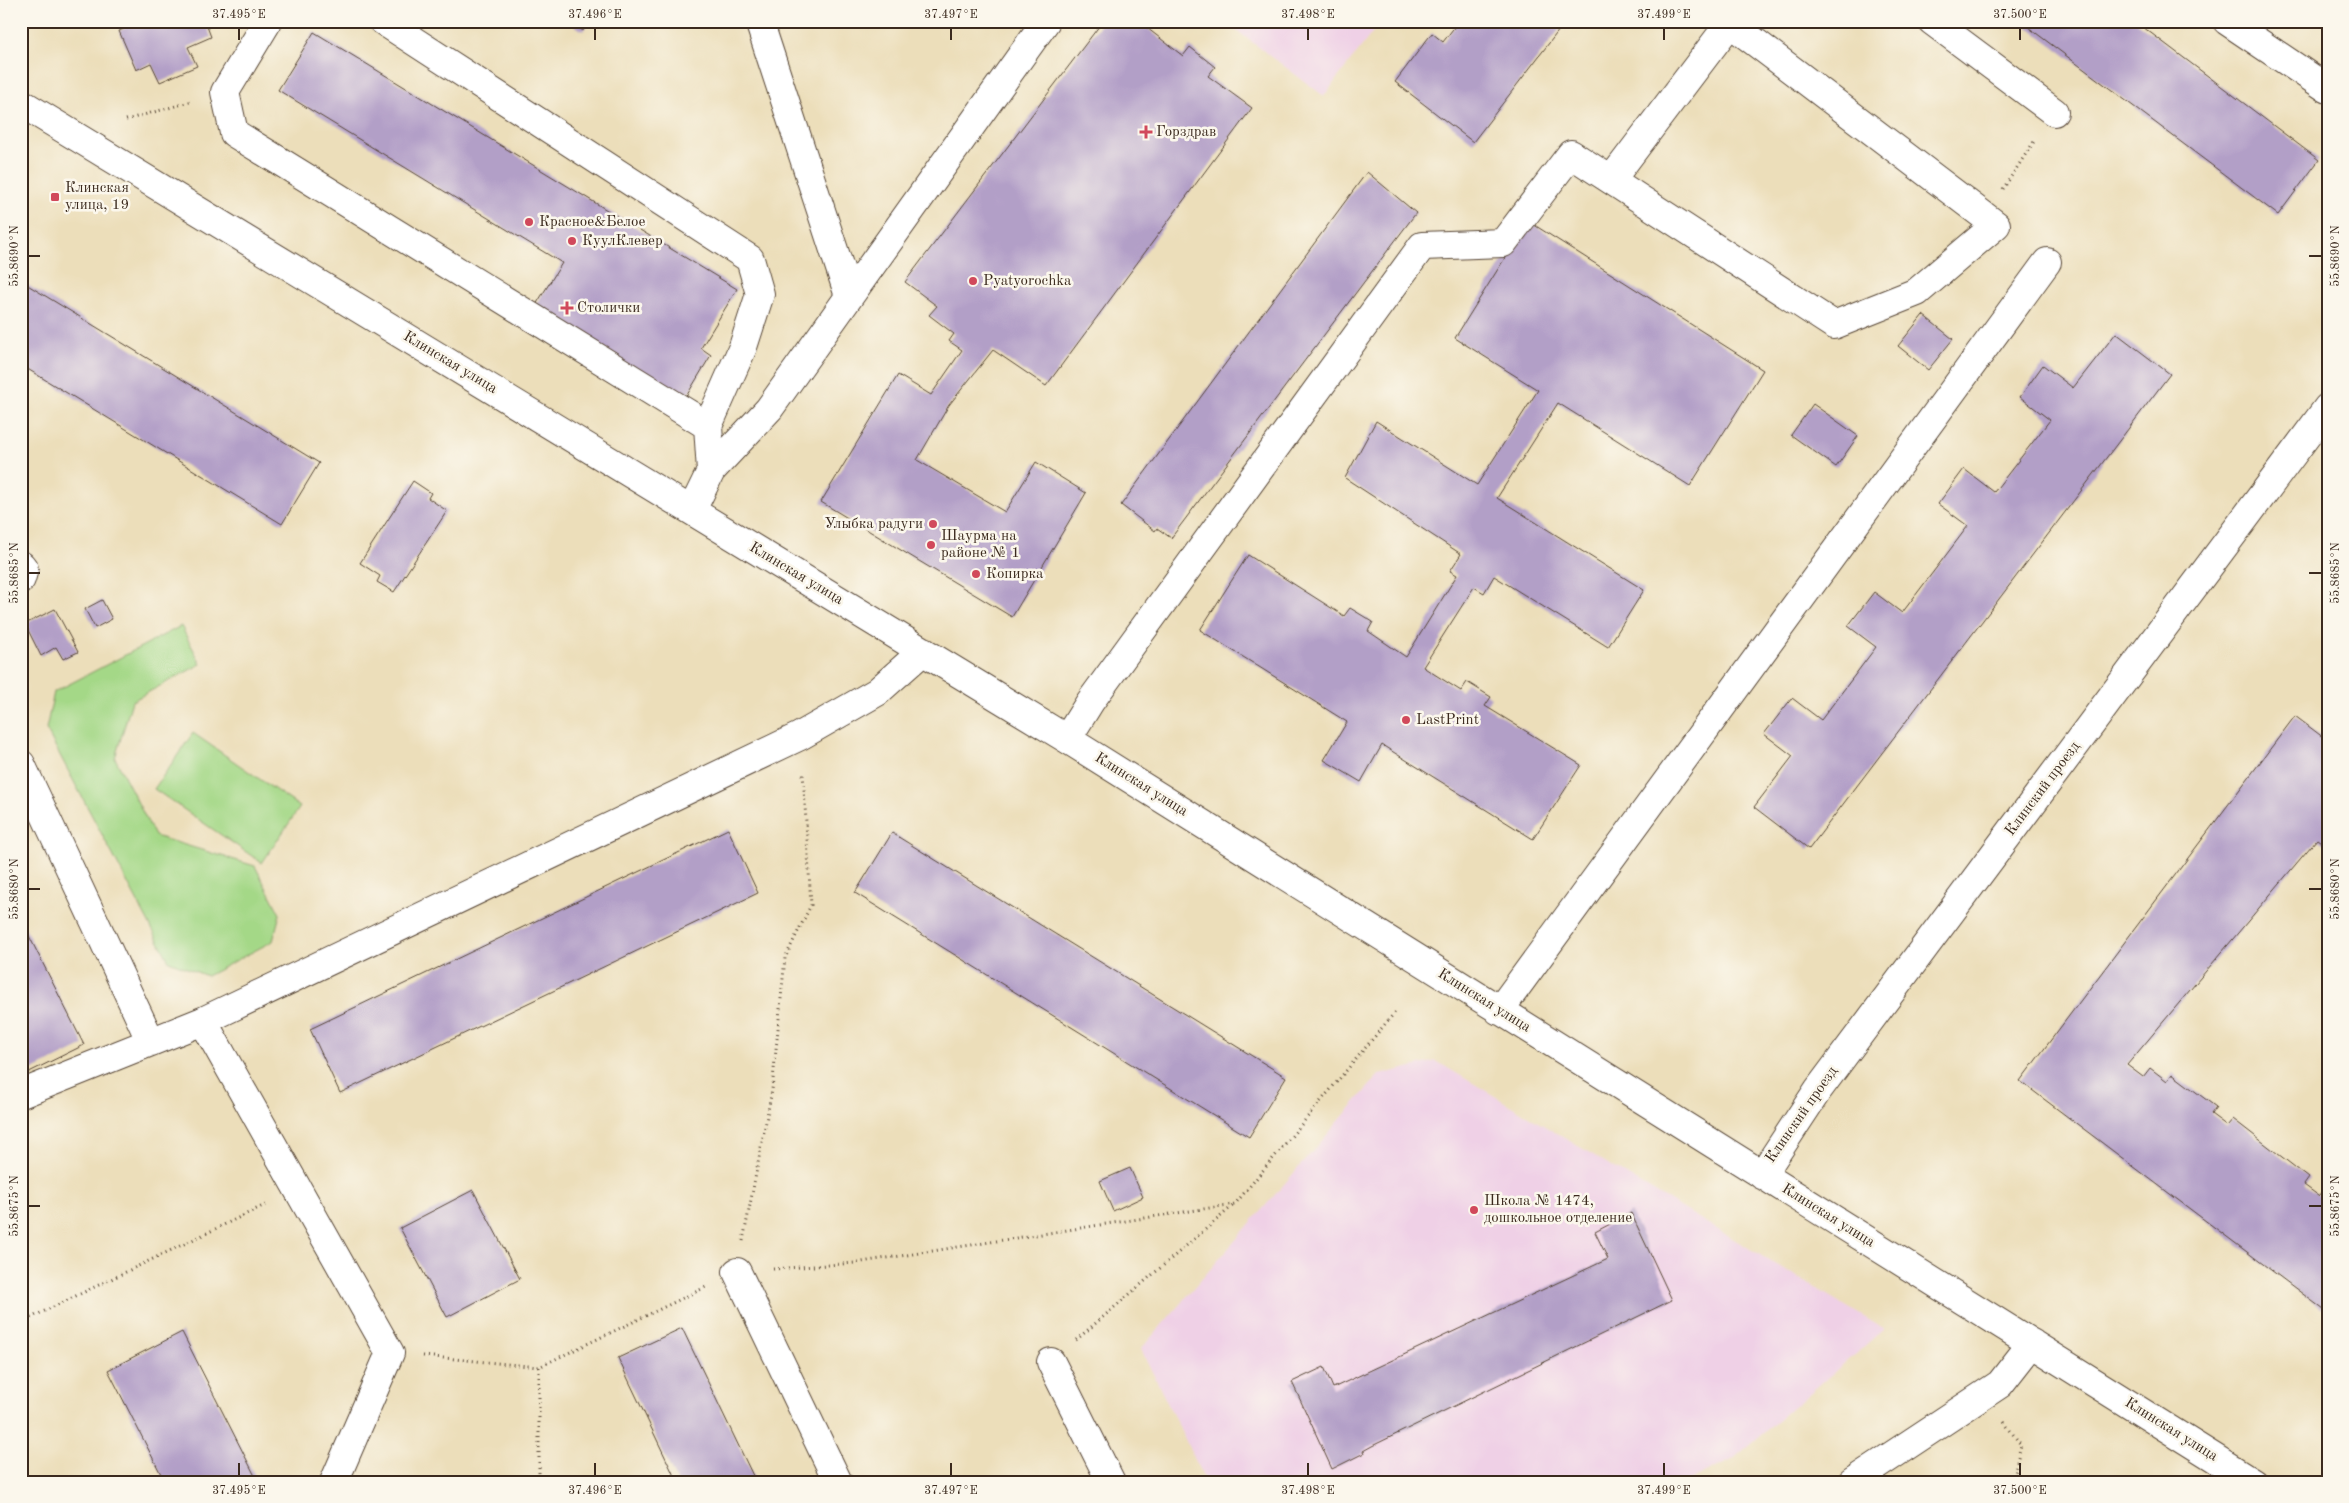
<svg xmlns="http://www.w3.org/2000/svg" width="2349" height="1503" viewBox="0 0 2349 1503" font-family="'Old Standard TT',serif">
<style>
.built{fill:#efd0e6}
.green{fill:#a4d887;stroke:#708152}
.building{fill:#b29fc7}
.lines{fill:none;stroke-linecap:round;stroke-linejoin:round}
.minor-casing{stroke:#564535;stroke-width:30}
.path{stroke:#564535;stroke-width:3;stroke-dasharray:1 4;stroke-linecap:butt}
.minor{stroke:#fff;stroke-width:28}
.ticks{fill:none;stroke:#3b2a1e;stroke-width:2}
.poi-dot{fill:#d1495b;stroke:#fbf7ec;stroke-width:2}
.labels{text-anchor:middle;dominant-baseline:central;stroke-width:5;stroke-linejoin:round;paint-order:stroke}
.poi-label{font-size:15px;fill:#3b2a1e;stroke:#fbf7ec;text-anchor:start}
.street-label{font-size:15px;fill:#3b2a1e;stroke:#fbf7ec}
.neatline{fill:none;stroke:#3b2a1e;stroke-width:2}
.ticks-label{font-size:12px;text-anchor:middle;fill:#3b2a1e}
</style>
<rect width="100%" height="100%" fill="#fbf7ec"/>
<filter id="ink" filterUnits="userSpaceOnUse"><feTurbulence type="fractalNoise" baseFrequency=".02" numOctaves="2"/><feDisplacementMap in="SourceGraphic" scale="10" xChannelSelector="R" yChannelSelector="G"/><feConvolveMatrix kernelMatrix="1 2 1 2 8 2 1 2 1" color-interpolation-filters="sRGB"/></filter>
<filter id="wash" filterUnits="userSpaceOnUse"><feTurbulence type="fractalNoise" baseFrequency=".0096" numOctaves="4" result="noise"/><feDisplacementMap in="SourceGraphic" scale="20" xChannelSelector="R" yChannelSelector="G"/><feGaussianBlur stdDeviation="1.12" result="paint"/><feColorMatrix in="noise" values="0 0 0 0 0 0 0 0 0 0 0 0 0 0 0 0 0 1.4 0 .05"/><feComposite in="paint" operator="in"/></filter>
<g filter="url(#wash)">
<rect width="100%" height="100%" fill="#ecdeba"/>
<path class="built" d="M1224,21H1381L1324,96Z
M1436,1061L1884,1329L1732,1460L1687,1482H1206L1141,1349L1379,1075Z"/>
<path class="green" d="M181,626L201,664L132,701L115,758L155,836L255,866L280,914L273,941L207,976L169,961L46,729L54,692Z
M193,733L300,807L262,863L154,789Z"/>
<g id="blocks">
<path class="building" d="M141,21H205L211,37L188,47L197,66L160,82L151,63L136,70L119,31Z
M568,21H589L583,31Z
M1103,21H1138L1183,56L1190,47L1215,67L1208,76L1252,108L1046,386L993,350L949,405L917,460L1005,512L1036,462L1086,493L1012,617L821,502L898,375L931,395L962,350L949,341L954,334L929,315L937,306L905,282Z
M1459,21H1566L1473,142L1395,82L1432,33L1443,42Z
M2020,21H2135L2319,160L2278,215Z
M314,32L737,289L701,348L711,355L684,400L534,308L562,263L278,90Z
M1367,172L1416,213L1171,538L1157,528L1155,531L1121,505Z
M1528,221L1763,370L1690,486L1558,403L1497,498L1644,590L1608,647L1494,576L1484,593L1474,587L1423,667L1461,691L1467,682L1491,697L1485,706L1581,765L1533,839L1382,745L1361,782L1324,760L1347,722L1200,630L1248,555L1344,616L1350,608L1373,622L1368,631L1406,657L1457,575L1450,571L1461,554L1345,478L1376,421L1477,485L1538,390L1455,338Z
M21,281L319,463L282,524L21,365Z
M1923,315L1953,339L1928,370L1898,346Z
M2116,333L2170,374L1809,849L1754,807L1793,756L1764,734L1792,698L1821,720L1876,647L1848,626L1874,592L1902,613L1968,526L1938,504L1964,469L1994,492L2050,420L2020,397L2043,365L2073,388Z
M1813,404L1858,436L1836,467L1791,435Z
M413,481L431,493L428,498L447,511L394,592L377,582L380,576L360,563Z
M102,600L112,619L95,628L85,609Z
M55,609L78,652L63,659L56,647L41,656L25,624Z
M2295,716L2328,741V847L2317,839L2127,1065L2143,1077L2150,1068L2167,1081L2172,1074L2216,1107L2211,1114L2227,1126L2233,1119L2309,1178L2304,1185L2319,1196L2325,1189L2328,1191V1313L2020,1081Z
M728,829L758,893L340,1093L310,1029Z
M892,833L1286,1077L1249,1137L855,893Z
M21,920L84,1045L21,1076Z
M1130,1168L1143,1197L1113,1211L1100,1181Z
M473,1190L520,1279L447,1317L400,1228Z
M1631,1213L1672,1300L1372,1446L1363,1451L1364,1453L1332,1469L1292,1382L1324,1367L1333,1388L1608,1259L1595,1232Z
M682,1328L756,1482H677L618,1358Z
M182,1332L255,1476L243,1482H165L108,1370Z"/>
</g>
</g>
<g filter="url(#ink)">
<use href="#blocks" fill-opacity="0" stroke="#564535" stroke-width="1"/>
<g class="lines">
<defs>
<path id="minor" d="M268,21L225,92L234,133L708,426
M383,21L750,259L760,294L743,347L708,426L711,471
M759,21L849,296
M1932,21L2054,112
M2227,21L2328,89
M21,103L1067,739L2253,1482
M692,510L711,471L769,409L1046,21
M21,565L24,569L21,579
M1067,739L1090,702L1422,246L1503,243L1571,154L1834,325L1917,292L1996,225L1730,23L1611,180
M21,764L151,1042
M1499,1011L2047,262
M203,1021L390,1353L334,1482
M21,1094L203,1021L800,736L877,692L923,651
M1762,1175L1818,1090L2328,407
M737,1272L838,1482
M1051,1362L1111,1482
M1852,1482L2000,1384L2032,1343"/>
</defs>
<use href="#minor" class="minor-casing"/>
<path class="path" d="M126,120L193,101
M2003,189L2035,140
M743,1241L772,1090L785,958L811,905L803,772
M773,1269L855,1263L1235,1204L1396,1011
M21,1320H26L267,1204
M1076,1340L1235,1204
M423,1356L539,1367L708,1286
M539,1367V1482
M2004,1422L2021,1445L2012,1482"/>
<use href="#minor" class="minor"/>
</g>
</g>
<path class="ticks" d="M239,28V40M595,28V40M951,28V40M1308,28V40M1664,28V40M2020,28V40M28,256H40M2309,256H2322M28,573H40M2309,573H2322M28,889H40M2309,889H2322M28,1206H40M2309,1206H2322M239,1463V1476M595,1463V1476M951,1463V1476M1308,1463V1476M1664,1463V1476M2020,1463V1476"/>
<g class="poi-dot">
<path d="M1143.5 124.5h5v5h5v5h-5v5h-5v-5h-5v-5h5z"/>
<rect x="50" y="192" width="10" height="10" rx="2.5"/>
<circle cx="529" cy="222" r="5"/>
<circle cx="572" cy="241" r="5"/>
<circle cx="973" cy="281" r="5"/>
<path d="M564.5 300.5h5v5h5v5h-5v5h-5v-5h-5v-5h5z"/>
<circle cx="933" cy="524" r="5"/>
<circle cx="931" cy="545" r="5"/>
<circle cx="976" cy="574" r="5"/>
<circle cx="1406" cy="720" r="5"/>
<circle cx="1474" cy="1210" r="5"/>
</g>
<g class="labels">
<g class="poi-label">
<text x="1156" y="132">Горздрав</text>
<text x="65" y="188">Клинская<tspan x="65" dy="17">улица, 19</tspan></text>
<text x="539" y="222">Красное&amp;Белое</text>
<text x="582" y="241">КуулКлевер</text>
<text x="983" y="281">Pyatyorochka</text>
<text x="577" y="308">Столички</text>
<text x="923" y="524" text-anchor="end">Улыбка радуги</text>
<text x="941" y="536">Шаурма на<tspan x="941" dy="17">районе № 1</tspan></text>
<text x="986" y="574">Копирка</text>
<text x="1416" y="720">LastPrint</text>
<text x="1484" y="1201">Школа № 1474,<tspan x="1484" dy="17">дошкольное отделение</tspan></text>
</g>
<g class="street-label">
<text transform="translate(450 363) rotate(31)">Клинская улица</text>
<text transform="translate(796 574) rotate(31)">Клинская улица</text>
<text transform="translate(1141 785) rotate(32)">Клинская улица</text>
<text transform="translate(2043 789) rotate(-53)">Клинский проезд</text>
<text transform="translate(1484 1001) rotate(32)">Клинская улица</text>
<text transform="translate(1802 1115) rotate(-55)">Клинский проезд</text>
<text transform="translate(1828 1216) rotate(32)">Клинская улица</text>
<text transform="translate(2171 1430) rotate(32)">Клинская улица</text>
</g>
</g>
<rect width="2349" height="1503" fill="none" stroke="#fbf7ec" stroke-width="55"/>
<rect x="28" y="28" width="2294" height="1448" class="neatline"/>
<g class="ticks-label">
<text x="239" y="18">37.495°E</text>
<text x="595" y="18">37.496°E</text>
<text x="951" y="18">37.497°E</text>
<text x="1308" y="18">37.498°E</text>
<text x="1664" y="18">37.499°E</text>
<text x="2020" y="18">37.500°E</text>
<text transform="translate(14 256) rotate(-90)" y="4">55.8690°N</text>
<text transform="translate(2335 256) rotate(-90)" y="4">55.8690°N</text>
<text transform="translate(14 573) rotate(-90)" y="4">55.8685°N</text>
<text transform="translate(2335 573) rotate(-90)" y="4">55.8685°N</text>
<text transform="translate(14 889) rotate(-90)" y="4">55.8680°N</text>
<text transform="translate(2335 889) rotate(-90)" y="4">55.8680°N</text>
<text transform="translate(14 1206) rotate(-90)" y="4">55.8675°N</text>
<text transform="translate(2335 1206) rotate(-90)" y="4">55.8675°N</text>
<text x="239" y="1494">37.495°E</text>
<text x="595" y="1494">37.496°E</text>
<text x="951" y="1494">37.497°E</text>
<text x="1308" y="1494">37.498°E</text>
<text x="1664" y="1494">37.499°E</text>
<text x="2020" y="1494">37.500°E</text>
</g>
</svg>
